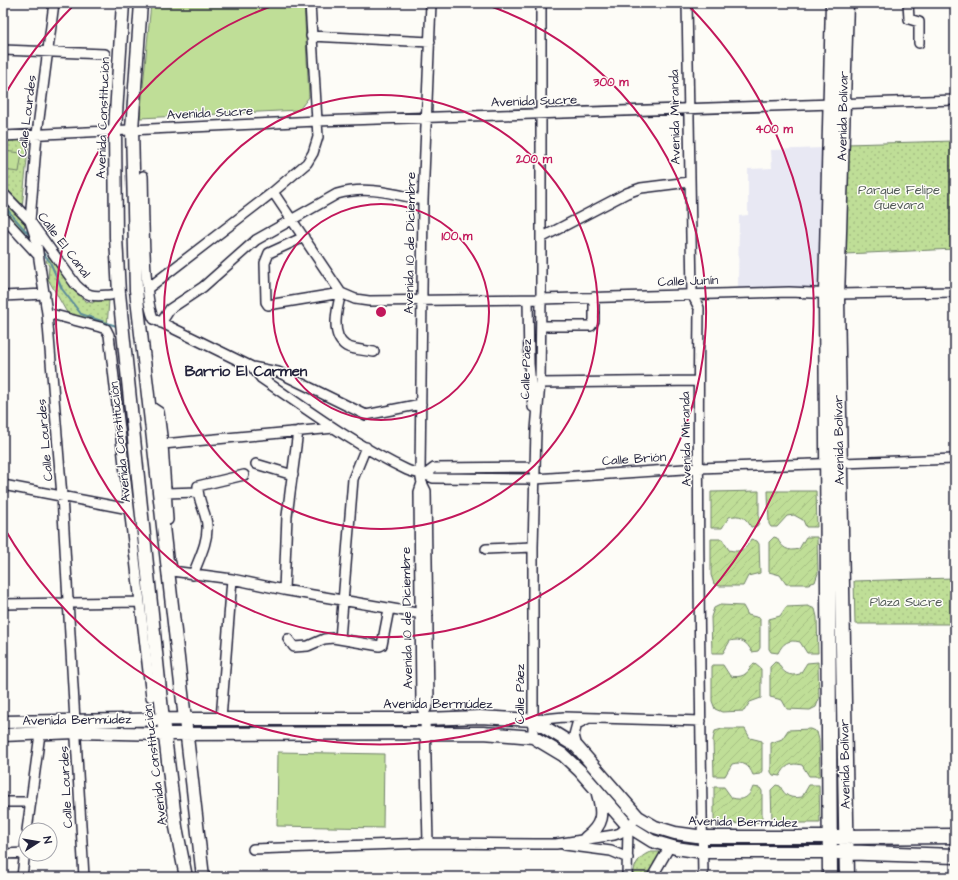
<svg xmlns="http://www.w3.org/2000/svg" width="958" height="880" viewBox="0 0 958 880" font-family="'Architects Daughter',sans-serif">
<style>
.built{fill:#e8e8f3}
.grass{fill:url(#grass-dots);stroke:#708069}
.garden{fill:url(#garden-furrows);stroke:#708069}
.pitch{fill:#bfde97;stroke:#708069}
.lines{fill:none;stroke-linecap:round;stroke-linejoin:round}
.stream{stroke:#5c8c9a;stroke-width:2}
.street-casing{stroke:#22223b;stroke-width:12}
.secondary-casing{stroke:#22223b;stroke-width:15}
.primary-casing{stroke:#22223b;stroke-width:17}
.street{stroke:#fdfcf7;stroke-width:9}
.secondary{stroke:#fdfcf7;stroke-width:12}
.primary{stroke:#fdfcf7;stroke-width:14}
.ring{fill:none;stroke:#c2185b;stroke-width:2}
.labels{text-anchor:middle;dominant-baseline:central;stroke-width:3;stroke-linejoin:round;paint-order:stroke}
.street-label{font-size:13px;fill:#22223b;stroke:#fdfcf7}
.park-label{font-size:13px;fill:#515a57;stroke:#fdfcf7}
.quarter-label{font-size:15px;font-weight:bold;fill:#22223b;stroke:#fdfcf7}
.centre{fill:#c2185b;stroke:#fdfcf7;stroke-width:2}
.ring-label{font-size:12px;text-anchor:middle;font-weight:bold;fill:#c2185b;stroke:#fdfcf7;stroke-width:3;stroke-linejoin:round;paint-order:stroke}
</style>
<defs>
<pattern id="grass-dots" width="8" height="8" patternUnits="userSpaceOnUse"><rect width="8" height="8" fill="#bfde97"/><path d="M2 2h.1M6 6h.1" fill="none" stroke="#a4be83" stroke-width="1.8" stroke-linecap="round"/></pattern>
<pattern id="garden-furrows" width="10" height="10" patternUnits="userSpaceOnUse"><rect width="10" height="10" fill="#bfde97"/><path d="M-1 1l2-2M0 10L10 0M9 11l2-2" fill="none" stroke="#a4be83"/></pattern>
</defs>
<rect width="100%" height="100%" fill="#fdfcf7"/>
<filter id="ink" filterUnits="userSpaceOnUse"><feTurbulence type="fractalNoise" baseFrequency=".025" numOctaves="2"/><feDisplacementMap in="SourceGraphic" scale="8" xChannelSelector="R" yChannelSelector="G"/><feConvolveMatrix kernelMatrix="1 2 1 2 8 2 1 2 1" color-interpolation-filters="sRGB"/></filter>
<g filter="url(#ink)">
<path class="built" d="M822,148L818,289L738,288L739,216L748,215V169L772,168L771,150Z"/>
<path class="grass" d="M29,140L22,208L3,188V141Z
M955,141V249L845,254L846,144Z
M3,196L25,219L24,236L3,215Z
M49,256H52C60,269 76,302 93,303L94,299L109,300L107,328L73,317L66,311L48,279L49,266L46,261Z
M953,578L954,624H855L854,581Z
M650,852H664L649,877H633C634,865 638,857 650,852Z"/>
<path class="garden" d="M759,491V523L757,526L751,527C746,517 740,514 729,517L722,528H711V492Z
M768,491H816L817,527H806L803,520L794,515L787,516L777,527H771L769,524Z
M774,537L777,538C782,548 788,552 799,549L806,537H817L818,573L815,582L808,584H786L780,575L769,572V542Z
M711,539H722L729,550C740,553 746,550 751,539L757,541L759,544L760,573L748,576L743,586H720L714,584L711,575Z
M720,605L743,606L748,615L760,618V648L758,651L752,652C747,642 741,638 730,641L723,653H712L711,617L714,608Z
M808,606L815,609L817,617L818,653H807L800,642C788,639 783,643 778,653L771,652L769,649V619L780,616L786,607Z
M775,662L778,663C783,673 789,677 800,674L807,663L818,662L819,699L816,707L810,710L787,709L782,700L770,697V667Z
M755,664L761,669V698L750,702L744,711L722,712L715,709L712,701V665H723L730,676C742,678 747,675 752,665Z
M722,729H745L750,738L762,741V771L760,774L753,775C749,765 743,761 732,764L725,776H714L713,740L715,731Z
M810,729L817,732L819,740L820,776H809L802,765C790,762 785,766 780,776L773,775L771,772V743L782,739L788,730Z
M776,785L780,786C785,796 790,799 802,797L809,785H819L820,823H783L772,820L771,790Z
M714,787H724L732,798C743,801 749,798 753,787L760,788L762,791V821L751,824L714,823Z"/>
<path class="pitch" d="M151,3H304L309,97L299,110L140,118Z
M3,151L22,153L19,172L3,170Z
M278,752L384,754L383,828L277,826Z"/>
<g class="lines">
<path class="stream" d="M3,205L31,237
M41,250L50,262L62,289L81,314L119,327"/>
<defs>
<path id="street" d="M54,3L37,134L30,221L36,239L47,313L62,496L84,877
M687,3L692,294L699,308C697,497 700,688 703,877
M908,3L909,19L919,22V43
M311,36L430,42
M3,50L105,54
M3,136L317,121L955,100
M143,176C144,201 143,304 154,319L252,367L278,372L366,415L421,404
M273,192L341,293L355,299L369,301L541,299L789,292L837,294L955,292
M3,193L30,221L76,285C89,298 94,296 111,295
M3,217L37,254
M304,237L269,253L265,263L266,302L268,305L341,293C337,308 330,336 346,346C353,350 365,350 374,352
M541,238L627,193L641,188L689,182
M147,289L273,192L307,163L313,153L318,137L317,121L310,3
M3,296L45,294
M528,300L529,364L533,407
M47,313L100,327L106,329L109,335L151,697
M161,323L170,309L203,287L256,240L337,194C367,185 394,194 423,200
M541,326H591L594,321V297
M252,367L261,378C308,410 356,446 407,470C416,474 425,473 433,478L535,479L699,468L955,459
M540,383L698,381
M150,406L159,412L163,444L168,520
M163,444L334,428
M256,464L293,475
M426,474L434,468L535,467
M422,483L419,492L421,703L425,719L428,843
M3,485L129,509
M166,493L198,492
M486,549L533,547
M171,563L172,571L232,579L284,590L428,615
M193,575C198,560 208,543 207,526C207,513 197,501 198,486L244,475
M284,590L287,516L298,431
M3,604L140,602
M288,639L294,647L308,646L324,639L333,638L380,646L382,645L389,609
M340,639L353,479L366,447
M424,713L429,703L426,491L422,483L420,473L423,200L431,3
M221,719L232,579
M533,720L564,717L701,721
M533,737V547L536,430L540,383L541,299V3
M577,747L574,735L577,724L587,719
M3,802H30
M27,830L40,734
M565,845L611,851L628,858
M253,849L428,843L535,844H556L614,835L620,833L638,817
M3,854L25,853
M22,877L26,842
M627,877L628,826
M652,877L670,846"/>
<path id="secondary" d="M123,3L115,130L116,237L119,293L163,720L176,827L186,877
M141,3L132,129L136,290L203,877
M3,722L184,719H425L480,717L533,720L577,747L638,817L655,827L675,833L704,837H830
M3,735L76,732L164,734L483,733L533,737L563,755L580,771L628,826L652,841L676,848L703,852H830
M586,838C603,825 604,814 598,794"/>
<path id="primary" d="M846,3L837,298L847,877
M837,837L955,836
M838,852L955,856
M830,877L826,294L833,3"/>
</defs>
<use href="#street" class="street-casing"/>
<use href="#secondary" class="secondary-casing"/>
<use href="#primary" class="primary-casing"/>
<use href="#street" class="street"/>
<use href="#secondary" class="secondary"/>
<use href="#primary" class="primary"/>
</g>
</g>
<g class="ring">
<circle cx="381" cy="312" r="108"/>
<circle cx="381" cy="312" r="217"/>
<path d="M484 4A325 325 0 1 1 278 4"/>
<path d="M3 98A434 434 0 0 1 74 5M688 5A434 434 0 1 1 3 526"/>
</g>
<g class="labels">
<g class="street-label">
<text transform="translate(534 101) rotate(-2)">Avenida Sucre</text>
<text transform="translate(210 113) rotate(-3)">Avenida Sucre</text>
<text transform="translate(27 116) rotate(-83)">Calle Lourdes</text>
<text transform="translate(843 116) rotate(-89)">Avenida Bolívar</text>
<text transform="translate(675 117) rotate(-91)">Avenida Miranda</text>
<text transform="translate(103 118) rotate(-88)">Avenida Constitución</text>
<text transform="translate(410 243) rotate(-89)">Avenida 10 de Diciembre</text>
<text transform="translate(64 245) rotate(53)">Calle El Canal</text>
<text transform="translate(688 281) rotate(-2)">Calle Junín</text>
<text transform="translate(526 369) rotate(-88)">Calle Páez</text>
<text transform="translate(686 439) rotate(-91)">Avenida Miranda</text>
<text transform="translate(45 440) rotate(-95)">Calle Lourdes</text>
<text transform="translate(839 440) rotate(-91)">Avenida Bolívar</text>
<text transform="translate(120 442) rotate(-96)">Avenida Constitución</text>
<text transform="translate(634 459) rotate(-4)">Calle Brión</text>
<text transform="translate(407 618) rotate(-91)">Avenida 10 de Diciembre</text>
<text transform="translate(520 694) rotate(-90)">Calle Páez</text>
<text x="438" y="704">Avenida Bermúdez</text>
<text transform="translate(77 720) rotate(-1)">Avenida Bermúdez</text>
<text transform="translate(845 764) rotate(-91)">Avenida Bolívar</text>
<text transform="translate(155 765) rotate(-97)">Avenida Constitución</text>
<text transform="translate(66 787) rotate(-93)">Calle Lourdes</text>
<text transform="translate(743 822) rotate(1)">Avenida Bermúdez</text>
</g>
<g class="park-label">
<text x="899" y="190">Parque Felipe<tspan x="899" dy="15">Guevara</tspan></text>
<text x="906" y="602">Plaza Sucre</text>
</g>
<g class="quarter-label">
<text x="246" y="371">Barrio El Carmen</text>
</g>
</g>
<circle cx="381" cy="312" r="6" class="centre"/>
<g class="ring-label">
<text x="611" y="86">300 m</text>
<text x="774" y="133">400 m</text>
<text x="534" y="163">200 m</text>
<text x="457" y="240">100 m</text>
</g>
<rect width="958" height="880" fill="none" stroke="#fdfcf7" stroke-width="16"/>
<rect x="8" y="8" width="942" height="864" fill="none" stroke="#22223b" stroke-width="1.5" filter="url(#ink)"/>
<g transform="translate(38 842) rotate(78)"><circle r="19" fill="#fdfcf7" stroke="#a5a5ac"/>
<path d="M0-3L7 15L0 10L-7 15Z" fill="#22223b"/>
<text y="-6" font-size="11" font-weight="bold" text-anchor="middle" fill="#22223b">N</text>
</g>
</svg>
